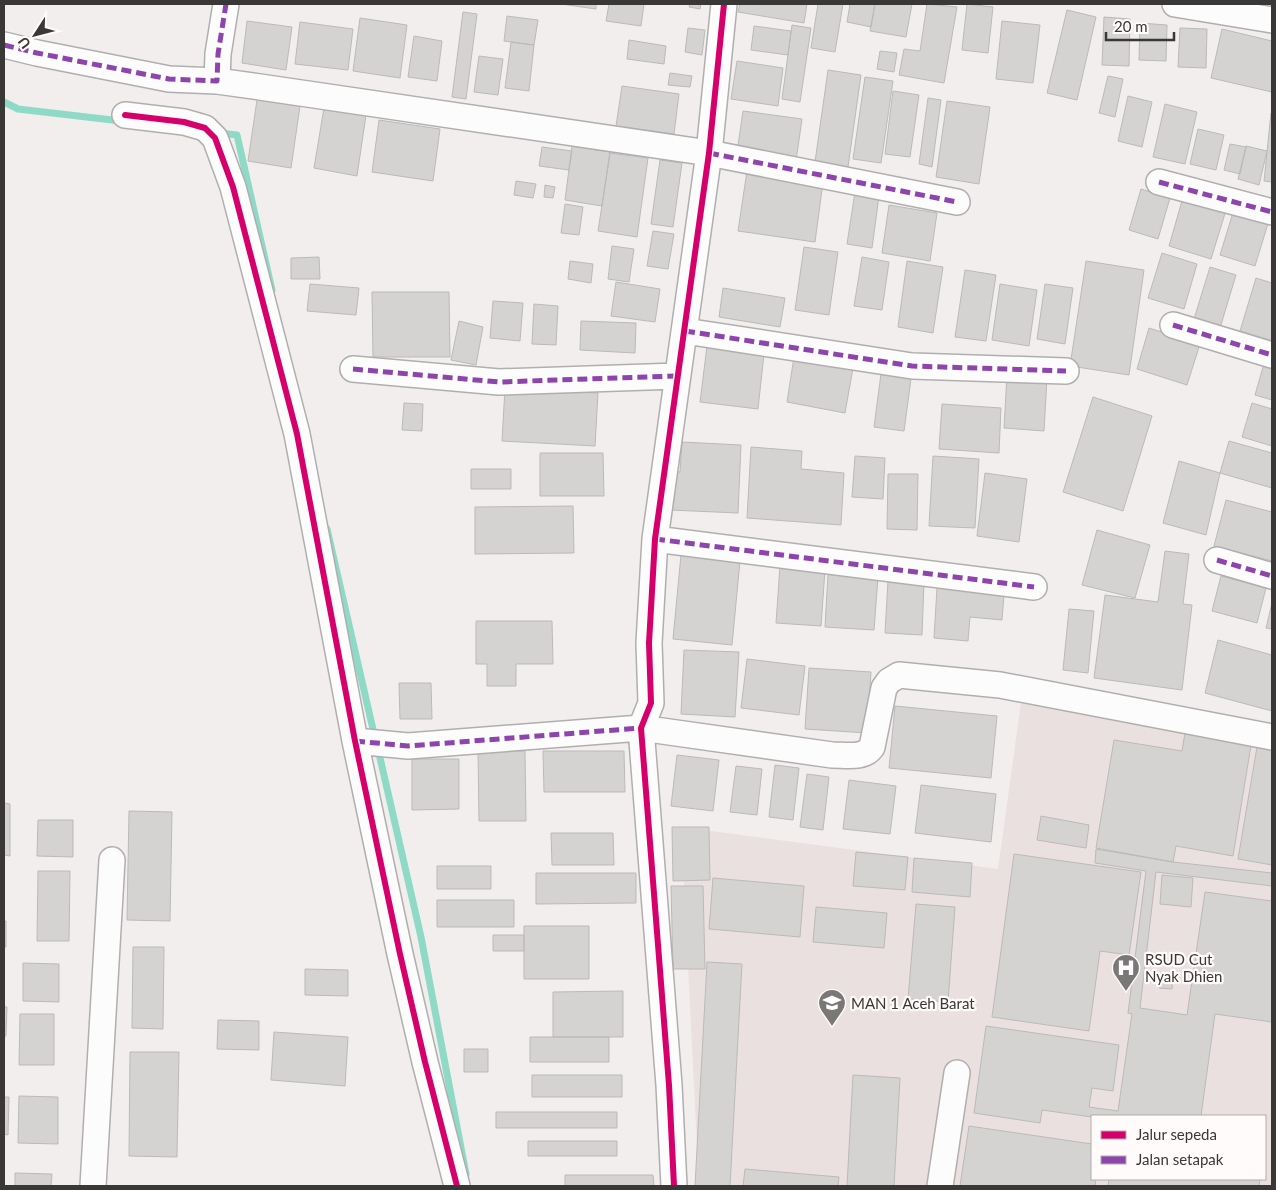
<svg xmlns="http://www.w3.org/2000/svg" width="1276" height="1190" viewBox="0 0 1276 1190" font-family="Lato,sans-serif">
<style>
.built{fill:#eae0df;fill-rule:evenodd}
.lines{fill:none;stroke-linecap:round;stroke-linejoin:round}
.stream{stroke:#8edac7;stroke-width:7}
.building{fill:#d5d2d2;stroke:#bcb9b9}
.minor-casing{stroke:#b1aeae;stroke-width:28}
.minor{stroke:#fdfcfc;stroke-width:25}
.quiet{stroke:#8e44ad;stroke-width:5;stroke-dasharray:10 5;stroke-linecap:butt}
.cycleway-casing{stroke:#fffbfa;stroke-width:9}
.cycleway{stroke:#d6006c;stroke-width:6}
.labels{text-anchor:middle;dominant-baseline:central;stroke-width:4.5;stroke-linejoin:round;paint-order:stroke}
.poi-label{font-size:15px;fill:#3a3737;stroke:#fffbfa;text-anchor:start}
</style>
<rect width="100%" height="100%" fill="#f2eeee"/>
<path class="built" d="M1024,681L1272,732V1186H699L681,827L998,869ZM1092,1116H1265V1179H1092Z"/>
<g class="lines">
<path class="stream" d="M4,102L18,109L121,121
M219,133L237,135L272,290
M327,529L375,738
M378,749L421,937L466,1174"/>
</g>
<path class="building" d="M561,4H596V9Z
M609,4H644L641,26L606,21Z
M690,4H701L700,9L689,7Z
M740,4H807L804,23L738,12Z
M818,4H843L835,52L811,48Z
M850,4H875L871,27L847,22Z
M875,4H912L906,37L870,31Z
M927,4L957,7L944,83L899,75L904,49L920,51Z
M967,4L993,7L988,53L962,50Z
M1067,10L1096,17L1077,100L1047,93Z
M463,12L477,14L466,99L452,97Z
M507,16L538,20L534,45L504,41Z
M1104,17L1130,19L1129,66L1102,65Z
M360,18L407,25L400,78L353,71Z
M247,21L292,27L286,70L242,63Z
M1002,21L1040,25L1033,83L996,79Z
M300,22L353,29L348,70L295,64Z
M1140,23L1167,25L1166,61L1139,60Z
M792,25L811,28L800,102L782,99Z
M754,26L791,31L788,55L751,50Z
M688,28L705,30L702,55L685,52Z
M1180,28L1207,29L1206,68L1178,67Z
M1222,29L1272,41V92L1211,78Z
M414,36L442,41L437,81L408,77Z
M629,40L666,46L664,64L627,59Z
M511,42L534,45L529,91L505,88Z
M880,51L897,53L894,72L877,69Z
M479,56L503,59L498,95L474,92Z
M737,61L783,68L778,106L731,99Z
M828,70L861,75L848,167L815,162Z
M670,73L692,76L690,87L668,85Z
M1108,76L1123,79L1115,117L1099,113Z
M865,77L893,81L881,163L853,159Z
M622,86L679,94L674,134L616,126Z
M893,91L919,95L910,157L885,154Z
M1128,96L1152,102L1142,147L1118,141Z
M928,98L941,100L932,167L919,164Z
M257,100L300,106L291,168L248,161Z
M947,101L990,107L979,184L936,177Z
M1165,104L1197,112L1185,164L1153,157Z
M324,108L366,115L357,176L314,168Z
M743,111L802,119L796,161L737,152Z
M1271,113H1272V182L1264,181Z
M379,120L440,129L433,181L372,172Z
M1198,129L1224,135L1216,170L1190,164Z
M1230,144L1246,147L1240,174L1224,170Z
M572,146L610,152L602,206L565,200Z
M1246,146L1267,151L1259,185L1238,179Z
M542,147L572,151L569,170L539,166Z
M610,153L648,158L637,237L598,231Z
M660,160L682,163L673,227L651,224Z
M747,171L823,182L815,242L738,231Z
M516,181L536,184L533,198L514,195Z
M545,185L555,187L553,198L544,197Z
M1141,189L1170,198L1158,239L1129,230Z
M855,192L879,196L872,248L847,244Z
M1184,194L1227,207L1211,259L1169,246Z
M565,204L583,207L579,235L561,233Z
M889,205L937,213L930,261L882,253Z
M1235,206L1270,217L1255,266L1220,255Z
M653,231L674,234L668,269L647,266Z
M612,246L634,249L629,282L608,279Z
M804,247L838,252L829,315L795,310Z
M1162,253L1197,264L1184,309L1148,298Z
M319,257L320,279H291V258Z
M862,257L889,262L882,310L854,306Z
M570,261L593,264L591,283L568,279Z
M907,261L943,267L933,333L898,327Z
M1086,261L1144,270L1129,375L1070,366Z
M1210,267L1236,275L1220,328L1194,319Z
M965,270L996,275L986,341L955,337Z
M1256,278L1272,283V342L1240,331Z
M616,282L660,289L655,322L611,316Z
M310,284L359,288L356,315L307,311Z
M1000,284L1037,290L1029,346L992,340Z
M1045,284L1073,288L1065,344L1037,339Z
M723,288L785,298L780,327L719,317Z
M372,292H449L450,357H373Z
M493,301L523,303L520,341L490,338Z
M534,304L558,306L556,345L532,344Z
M459,321L483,327L476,365L451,360Z
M581,321L636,323L635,353L580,350Z
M1149,328L1200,344L1187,385L1137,369Z
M707,346L764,354L758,409L700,402Z
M794,357L853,368L845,413L787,402Z
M1265,360L1272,362V400L1255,395Z
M882,366L912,371L904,431L874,427Z
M1007,375L1047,378L1044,431L1004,428Z
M505,388L598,393L595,446L502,441Z
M1093,397L1152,416L1123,511L1063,492Z
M404,403L423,404L422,431L402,430Z
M1252,403L1272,409V446L1242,437Z
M942,404L1001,408L999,453L939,449Z
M1229,441L1272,453V488L1220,473Z
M682,442L741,445L738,513L670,510L672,472H680Z
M751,447L802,451L801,469L844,473L841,525L747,518Z
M540,453H603L604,496H540Z
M855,456L885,458L883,499L852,497Z
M933,456L979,459L975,528L929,526Z
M1179,461L1220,473L1206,535L1163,523Z
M471,469H511V489H471Z
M985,473L1027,479L1019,542L977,536Z
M888,474H918L917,530L887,529Z
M1226,500L1272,512V561L1214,546Z
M573,506L574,553L475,554V507Z
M1097,530L1150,545L1135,598L1082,585Z
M1165,551L1189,554L1183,604L1192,605L1182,690L1094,678L1105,595L1158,602Z
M681,555L740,561L732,645L673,639Z
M780,566L825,570L821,626L776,623Z
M828,574L878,577L874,630L825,627Z
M1221,576L1266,588L1257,623L1212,611Z
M888,581L924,582L922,635L885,633Z
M937,588L1004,594L1002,620L970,617L968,641L934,638Z
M1272,603V629L1266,628Z
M1069,609L1094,611L1088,673L1063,670Z
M476,621H552L553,664H516V686H487V664H476Z
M1218,640L1272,655V711L1205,693Z
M684,650L739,652L735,717L681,714Z
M747,659L805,666L799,715L741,708Z
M809,668L871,672L867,733L805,729Z
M399,683H431L432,719H400Z
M895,706L997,716L991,778L889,768Z
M1185,733L1251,745L1233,856L1176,846L1173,862L1096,848L1114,740L1182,751Z
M1257,747L1272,750V865L1238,859Z
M478,751H525L526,821H479Z
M543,751H624L625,792H544Z
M677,755L719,760L713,811L671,806Z
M412,759H459V809L412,810Z
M775,765L799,768L793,820L769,817Z
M736,766L762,769L757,815L730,812Z
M807,774L829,777L823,830L800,827Z
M849,780L896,786L890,834L843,829Z
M921,785L996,794L991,842L915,833Z
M4,803L10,804V856L4,855Z
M129,811L172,812L170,921L127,920Z
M1041,816L1089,825L1086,848L1037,840Z
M38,820H73V857L37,856Z
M672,827H709L710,880L673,881Z
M551,833H613L614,865H552Z
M1096,849L1173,862L1272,873V886L1156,872L1140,1008L1187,1015L1205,892L1272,901V1022L1215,1014L1201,1116L1092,1117L1042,1110L1040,1123L974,1113L986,1026L1119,1045L1113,1091L1092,1088L1089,1107L1118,1111L1132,1014L1128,1013L1146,871L1095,863Z
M856,852L908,857L905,890L853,886Z
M1014,854L1141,872L1129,955L1100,951L1089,1031L992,1017Z
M914,858L972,863L970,897L912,892Z
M437,866H491V889H437Z
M38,871H70L69,941H37Z
M536,873H636V903L536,904Z
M1162,875L1193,878L1191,907L1160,904Z
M713,878L804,886L800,937L709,929Z
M671,886H703L705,969H673Z
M437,900H514V927H437Z
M916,904L955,907L948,1002L908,999Z
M816,907L887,913L884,948L813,942Z
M4,921H6V947H4Z
M524,926H589V979H524Z
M493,935H524V951H493Z
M133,947H164L163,1029L132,1028Z
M707,962L742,964L730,1186H695Z
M23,963L59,964V1002L23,1001Z
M305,969L348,970V996L305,995Z
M1160,973L1173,974L1172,989L1159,988Z
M623,991V1037H553V992Z
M4,1007H7L6,1036H4Z
M20,1014H54V1065H19Z
M218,1020L259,1021V1050L217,1049Z
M274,1032L348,1037L345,1086L271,1080Z
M530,1037H609V1062H530Z
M464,1049H488V1072H464Z
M130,1052H179L177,1157L129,1156Z
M532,1075H622V1097H532Z
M853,1075L900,1078L894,1186H847Z
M19,1096L58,1097V1144L18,1143Z
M4,1097H9L8,1135L4,1134Z
M496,1112H617V1128H496Z
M969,1126L1092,1144V1179H1096L1095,1186H960Z
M528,1141H617V1156H528Z
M745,1169L839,1177L838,1186H743Z
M15,1173L52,1174L51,1186H15Z
M565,1175H653L654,1186H565Z
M1109,1179H1260L1259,1186H1108Z"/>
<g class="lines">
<defs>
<path id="minor" d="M1175,4L1272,20
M4,45L37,53L169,79L217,81L260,87L709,153L957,202
M217,81L218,54L226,4
M125,115L184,122L205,128L215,138L233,187L297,434L355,741L400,954L425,1062L457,1186
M1159,182L1272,212
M1173,325L1272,355
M685,331L912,366L1066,371
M353,369L499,382L677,376
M655,539L1034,587
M1217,560L1272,576
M355,741L408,746L641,728L832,755C846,755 864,759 872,747L884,688L889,681L899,675L1000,685L1272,737
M93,1186L112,860
M674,1186L669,1085L641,728L651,703L649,643L655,539L709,153L724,4
M940,1186L957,1073"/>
</defs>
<use href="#minor" class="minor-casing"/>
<use href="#minor" class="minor"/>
<path class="quiet" d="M4,45L37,53L169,79L217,81L218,54L226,4
M709,153L957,202
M1159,182L1272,212
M1173,325L1272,355
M685,331L912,366L1066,371
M353,369L499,382L677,376
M655,539L1034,587
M1217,560L1272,576
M355,741L408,746L641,728"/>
<defs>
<path id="cycleway" d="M125,115L184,122L205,128L215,138L233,187L297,434L355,741L400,954L425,1062L457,1186
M674,1186L669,1085L641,728L651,703L649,643L655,539L709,153L724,4"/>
</defs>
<use href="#cycleway" class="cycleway-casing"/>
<use href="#cycleway" class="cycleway"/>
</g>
<defs>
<symbol id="hospital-pin" viewBox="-11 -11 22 30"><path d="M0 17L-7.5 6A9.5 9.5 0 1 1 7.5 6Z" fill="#7a7777" stroke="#fffbfa"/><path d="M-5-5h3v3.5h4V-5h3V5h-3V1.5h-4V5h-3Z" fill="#fff"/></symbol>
<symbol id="school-pin" viewBox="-11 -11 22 30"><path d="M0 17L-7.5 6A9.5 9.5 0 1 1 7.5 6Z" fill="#7a7777" stroke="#fffbfa"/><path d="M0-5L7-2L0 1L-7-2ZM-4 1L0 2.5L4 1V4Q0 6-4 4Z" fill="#fff"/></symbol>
</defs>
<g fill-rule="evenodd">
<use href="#hospital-pin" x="1110" y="952" width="32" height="43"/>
<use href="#school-pin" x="816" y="987" width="32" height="43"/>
</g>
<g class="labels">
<g class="poi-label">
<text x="1145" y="959">RSUD Cut<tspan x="1145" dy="17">Nyak Dhien</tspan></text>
<text x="851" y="1003">MAN 1 Aceh Barat</text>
</g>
</g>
<rect width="1276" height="1190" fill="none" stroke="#3a3737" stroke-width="10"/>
<rect x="1091" y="1115" width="175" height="65" fill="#fffbfa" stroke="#b0adac"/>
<rect x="1101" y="1131" width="25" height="8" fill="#d6006c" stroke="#b0adac"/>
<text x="1136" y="1140" font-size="15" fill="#3a3737">Jalur sepeda</text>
<rect x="1101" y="1156" width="25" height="8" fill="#8e44ad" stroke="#b0adac"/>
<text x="1136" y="1165" font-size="15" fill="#3a3737">Jalan setapak</text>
<g transform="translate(35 35) rotate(234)" stroke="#fffbfa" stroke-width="4" paint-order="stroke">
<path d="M0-4L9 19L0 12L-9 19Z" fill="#3a3737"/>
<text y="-8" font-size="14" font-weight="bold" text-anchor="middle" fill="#3a3737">U</text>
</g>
<path d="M1106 32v8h68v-8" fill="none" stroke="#3a3737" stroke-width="2.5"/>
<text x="1114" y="32" font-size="15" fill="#3a3737" stroke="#fffbfa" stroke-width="4" paint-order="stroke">20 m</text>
</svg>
